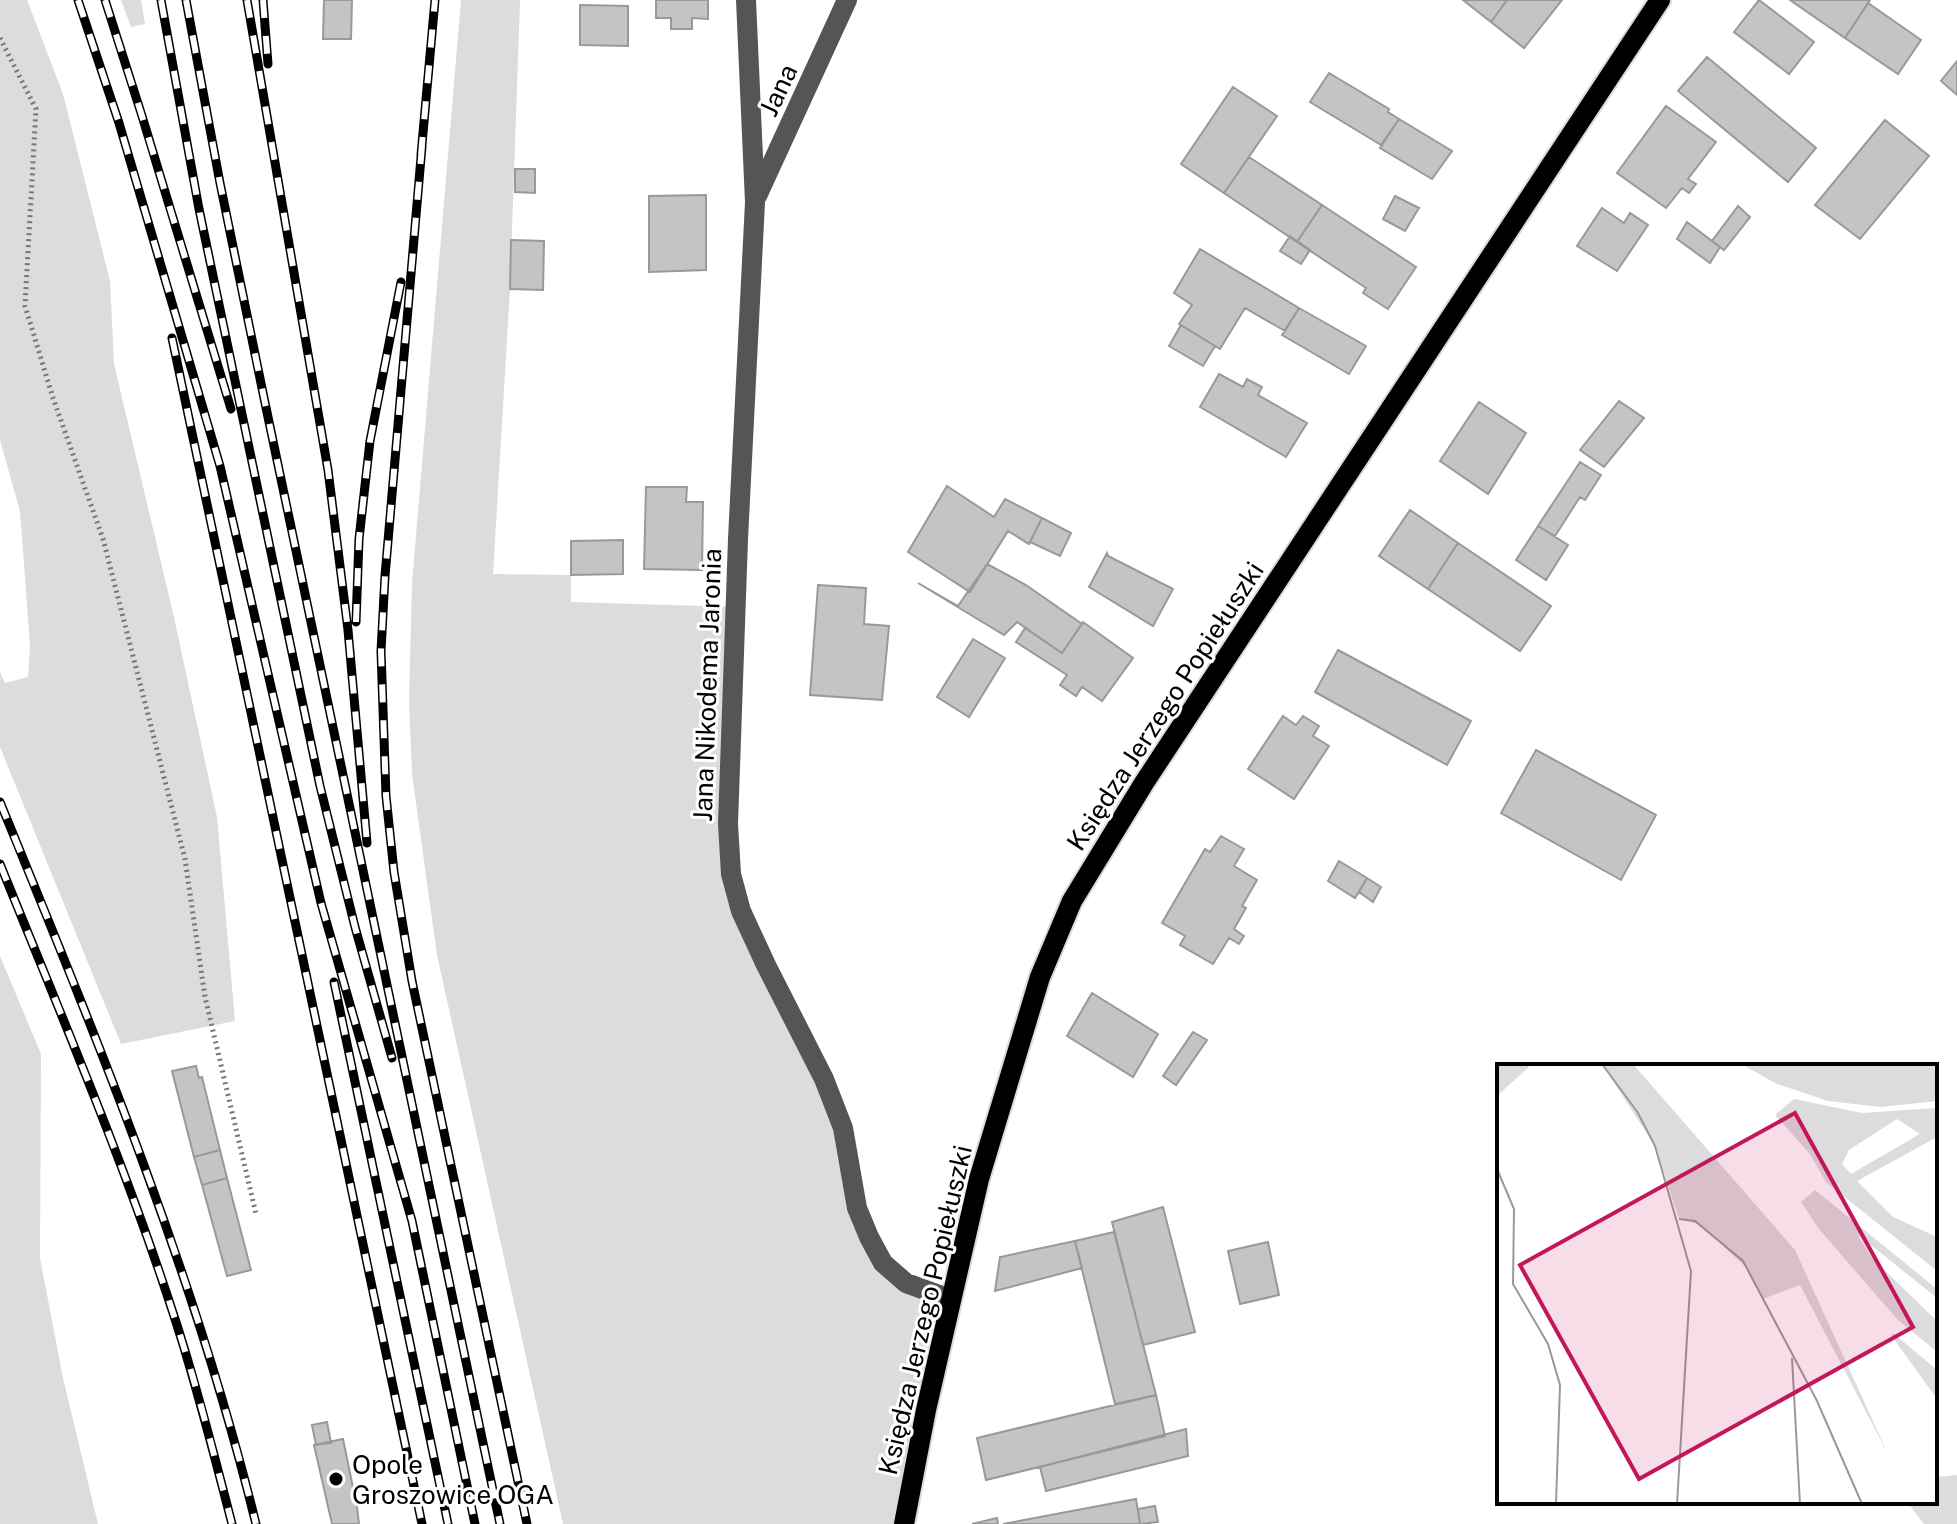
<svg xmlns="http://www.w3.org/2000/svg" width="1957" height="1524" viewBox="0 0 1957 1524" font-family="'Public Sans',sans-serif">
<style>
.green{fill:#dcdcdc}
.building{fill:#c4c4c4;stroke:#999;stroke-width:2}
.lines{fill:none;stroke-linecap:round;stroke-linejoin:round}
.major-casing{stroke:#dbdbdb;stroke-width:24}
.path{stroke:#777;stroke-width:5;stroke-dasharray:2 4;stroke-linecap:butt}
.minor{stroke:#555;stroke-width:20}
.major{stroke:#000;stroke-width:20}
.rail-casing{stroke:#000;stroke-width:9}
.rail{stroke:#fff;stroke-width:6;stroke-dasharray:18;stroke-linecap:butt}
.poi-dot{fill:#000;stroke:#fff;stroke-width:3}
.labels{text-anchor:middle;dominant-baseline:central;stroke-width:6;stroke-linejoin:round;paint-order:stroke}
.street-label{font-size:26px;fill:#000;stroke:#fff}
.poi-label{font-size:26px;fill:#000;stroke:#fff;text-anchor:start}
.inset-road{fill:none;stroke:#999;stroke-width:2}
.view{fill:#c2185b;fill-opacity:0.15;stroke:#c2185b;stroke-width:4}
.inset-edge{fill:none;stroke:#000;stroke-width:4}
</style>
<rect width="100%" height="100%" fill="#fff"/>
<path class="green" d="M0,0H27L63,94L110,281L114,364L173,613L217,817L235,1021L121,1044L0,747V672L5,683L28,677L30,645L20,511L0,440Z
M121,0H141L145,24L131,27Z
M461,0H520L510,289L493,574L571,575V602L736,607L731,874L795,1020L883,1263L950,1299L904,1524H563L437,955L412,774L409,701L412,583Z
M0,956L41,1054L40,1258L63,1378L98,1524H0Z
M1957,1475V1524H1924L1907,1502H1935V1477Z"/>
<path class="building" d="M324,0H352L351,39H323Z
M656,0H708V19L692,18V29H671V18H656Z
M1463,0H1507L1491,22Z
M1507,0H1562L1524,48L1491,22Z
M1759,0L1814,42L1789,74L1734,32Z
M1790,0H1870L1845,38Z
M1868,3L1921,40L1898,74L1845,38Z
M580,5L628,6V46L580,45Z
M1707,57L1816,148L1788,182L1678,91Z
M1957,61V95L1941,81Z
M1329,73L1389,109L1388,112L1399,119L1381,145L1310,102Z
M1233,87L1277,116L1224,193L1181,164Z
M1666,106L1716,142L1688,179L1696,184L1689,193L1682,188L1666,208L1617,173Z
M1399,119L1452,151L1432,179L1380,148Z
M1885,120L1929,156L1860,239L1815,205Z
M1249,157L1322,205L1297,242L1224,193Z
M515,169H535V193L515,192Z
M706,195V270L649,272V196Z
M1395,196L1419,208L1405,231L1383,219Z
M1322,205L1416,267L1388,309L1363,293L1366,288L1297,242Z
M1738,206L1750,217L1724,250L1712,241Z
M1602,208L1624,223L1630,213L1648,225L1617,271L1577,246Z
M1687,222L1720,247L1710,263L1677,239Z
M1290,236L1310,250L1301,264L1280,251Z
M511,240L544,241L543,290L510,289Z
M1200,249L1299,308L1285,331L1245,308L1220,349L1179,324L1192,305L1174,293Z
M1299,308L1366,346L1349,374L1282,335Z
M1181,325L1215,346L1203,366L1169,346Z
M1219,374L1243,387L1247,379L1262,387L1258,395L1307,423L1286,457L1200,407Z
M1619,401L1644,418L1604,467L1580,450Z
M1479,402L1526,433L1488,494L1440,461Z
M1580,462L1601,475L1585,500L1580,497L1555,536L1538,526Z
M947,486L994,517L1005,499L1042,518L1029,544L1008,531L970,592L908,552Z
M646,487H687L686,502H703L702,570L644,569Z
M1410,510L1458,543L1428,589L1379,556Z
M1042,518L1071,533L1060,556L1030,542Z
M1538,526L1568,545L1546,580L1516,560Z
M623,540V574L571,575V541Z
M1458,543L1551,606L1520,651L1428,589Z
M1107,553L1108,556L1173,589L1153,626L1089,587Z
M987,564L1026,585L1082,624L1062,653L1017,622L1004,635L918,583L958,606Z
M818,585L866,588L864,624L889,626L882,700L810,695Z
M1083,622L1133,658L1102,701L1082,687L1076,696L1060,685L1067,675L1016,642L1025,628L1062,653Z
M973,639L1005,658L969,717L937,697Z
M1338,650L1471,721L1447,765L1315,692Z
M1283,716L1296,725L1303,716L1319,726L1313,736L1329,746L1294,799L1248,769Z
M1536,750L1656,815L1621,880L1501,813Z
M1221,836L1244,849L1234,866L1257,880L1242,906L1246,908L1234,929L1244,936L1239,944L1229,938L1213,964L1180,945L1185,936L1162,923L1205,849L1210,852Z
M1339,861L1367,878L1355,898L1328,881Z
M1367,878L1381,887L1373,902L1359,892Z
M1092,993L1158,1034L1133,1077L1067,1036Z
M1193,1032L1207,1040L1176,1085L1163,1076Z
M196,1066L199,1078L202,1077L220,1150L194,1157L172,1071Z
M220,1150L227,1178L202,1185L194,1157Z
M227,1178L251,1270L227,1276L202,1185Z
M1163,1207L1195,1332L1143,1345L1112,1222Z
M1114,1232L1156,1395L1115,1404L1075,1241Z
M1075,1241L1082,1268L995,1291L1000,1257Z
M1268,1242L1279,1295L1240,1304L1228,1251Z
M1156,1395L1165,1436L986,1480L977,1438Z
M327,1422L331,1443L316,1445L312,1425Z
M1186,1429L1188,1456L1046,1491L1040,1467Z
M343,1439L357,1507L359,1524H332L314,1445Z
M1136,1499L1140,1524H1003Z
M1155,1506L1158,1522L1140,1524L1138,1509Z
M997,1518L998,1524H972Z"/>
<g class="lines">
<defs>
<path id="major" d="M904,1524L926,1410L979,1179L1040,977L1072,901L1144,783L1660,0"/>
</defs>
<use href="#major" class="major-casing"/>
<path class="path" d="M0,38L36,109L25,306L53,398L103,539L185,859L205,997L256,1214"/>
<path class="minor" d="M746,0L755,202L738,539L728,824L731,874L741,911L766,965L824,1079L843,1128L857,1208L869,1237L883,1263L906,1283L950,1299
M757,196L847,0"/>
<use href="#major" class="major"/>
<defs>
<path id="rail" d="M78,0L119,123L220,466L321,903L412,1221L475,1524
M105,0L142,116L231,409
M161,0L199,209L320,786L355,927L392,1058
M186,0L220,183L264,398L500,1524
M247,0L328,470L348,630L367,843
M263,0L268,64
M422,146L385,576L381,651L386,796L394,872L412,981L527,1524
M421,155L435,0
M172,338L422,1524
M356,622L359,539L370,441L401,282
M0,802C97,1039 195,1275 256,1524
M0,864C61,1015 125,1164 175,1319C197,1386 214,1455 232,1524
M334,982L448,1524"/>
</defs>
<use href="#rail" class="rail-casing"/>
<use href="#rail" class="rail"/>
</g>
<circle class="poi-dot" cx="336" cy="1479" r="8"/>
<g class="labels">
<g class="street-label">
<text transform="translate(778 90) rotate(-65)">Jana</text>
<text transform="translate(707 685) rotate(-88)">Jana Nikodema Jaronia</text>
<text transform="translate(1165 706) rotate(-57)">Księdza Jerzego Popiełuszki</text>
<text transform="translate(925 1310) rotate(-77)">Księdza Jerzego Popiełuszki</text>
</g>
<g class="poi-label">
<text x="352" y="1464">Opole<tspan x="352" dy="30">Groszowice OGA</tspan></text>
</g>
</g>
<g transform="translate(1497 1064)">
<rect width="440" height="440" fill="#fff"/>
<path d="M0,0H29L32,3L0,32ZM105,0H136L298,186L391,390L303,221L266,235L250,204L202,160L182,155L158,82ZM244,0H440V37L384,43L331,37L280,20ZM297,35L365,49L440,44V73L360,117L396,153L440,173V207L329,118L313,90L278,51ZM400,55L423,70L354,110L345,100L352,86ZM318,126L440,225V234L360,170L374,193L440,257V288L400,255L322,165L304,138ZM396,269L440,306V335L394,271Z" fill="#dcdcdc" fill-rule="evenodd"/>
<path class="inset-road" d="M105,0L141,49L158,82L194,207L180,440M0,105L17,145L16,220L51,280L63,321L59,440M182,155L198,157L246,197L320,337L365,440M295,294L303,440"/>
<path class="view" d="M298,49L416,263L142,415L23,201Z"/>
<rect width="440" height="440" class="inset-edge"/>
</g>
</svg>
